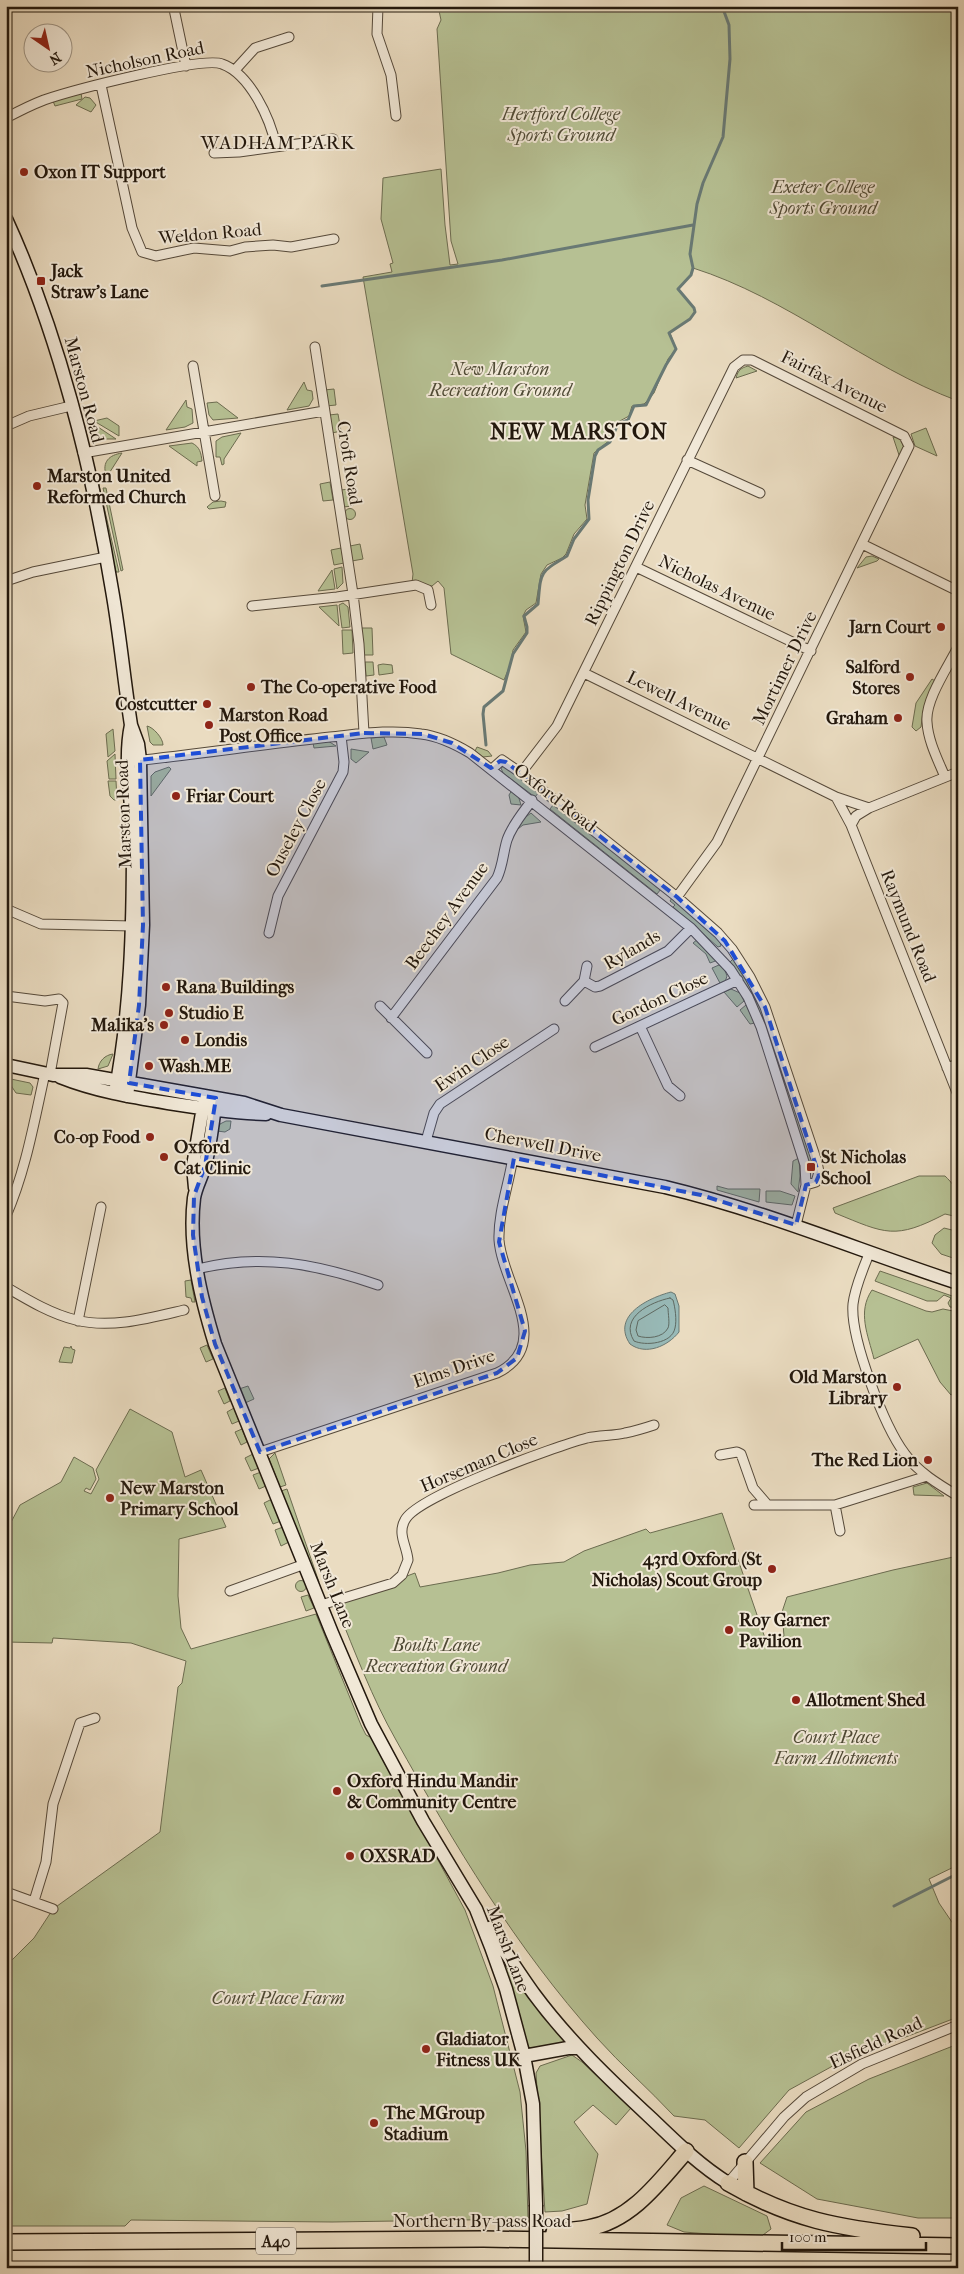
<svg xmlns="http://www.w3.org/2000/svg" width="964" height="2274" viewBox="0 0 964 2274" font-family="'IM FELL French Canon',serif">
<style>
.green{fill:#b6c093;stroke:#6c6c50}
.water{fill:#98bab8;stroke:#697974}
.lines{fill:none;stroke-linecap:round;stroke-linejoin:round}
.shore{stroke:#5e6962;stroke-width:1}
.stream{stroke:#697974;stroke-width:3}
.minor-casing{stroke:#55493a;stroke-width:11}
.secondary-casing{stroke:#23180d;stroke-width:15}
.trunk-casing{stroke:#23180d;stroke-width:18}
.minor{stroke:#f1e8d7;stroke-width:9}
.secondary{stroke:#f1e8d7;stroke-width:12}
.trunk{stroke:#eadcc1;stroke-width:15}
.secondary-bridge-casing{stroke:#23180d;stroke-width:15;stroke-linecap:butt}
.secondary-bridge{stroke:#f1e8d7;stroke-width:12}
.marked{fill:#1d4ed8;fill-opacity:0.2;stroke:#1d4ed8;stroke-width:4;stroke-dasharray:10 6;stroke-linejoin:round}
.poi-dot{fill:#8f2418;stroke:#f1e8d7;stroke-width:2}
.labels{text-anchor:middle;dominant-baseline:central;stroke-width:4;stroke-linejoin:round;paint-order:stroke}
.shield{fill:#f1e8d7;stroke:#61564a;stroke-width:1}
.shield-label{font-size:16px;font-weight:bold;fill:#23180d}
.street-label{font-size:18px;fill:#23180d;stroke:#f1e8d7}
.park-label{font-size:18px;font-style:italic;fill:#4f4a35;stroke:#f1e8d7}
.poi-label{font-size:18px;font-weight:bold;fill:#23180d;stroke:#f1e8d7;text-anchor:start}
.neighbourhood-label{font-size:19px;letter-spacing:1px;fill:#23180d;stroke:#f1e8d7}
.district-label{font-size:22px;font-weight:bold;letter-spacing:1px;fill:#23180d;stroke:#f1e8d7}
</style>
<rect width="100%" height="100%" fill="#eadcc1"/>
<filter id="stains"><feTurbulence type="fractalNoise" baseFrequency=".004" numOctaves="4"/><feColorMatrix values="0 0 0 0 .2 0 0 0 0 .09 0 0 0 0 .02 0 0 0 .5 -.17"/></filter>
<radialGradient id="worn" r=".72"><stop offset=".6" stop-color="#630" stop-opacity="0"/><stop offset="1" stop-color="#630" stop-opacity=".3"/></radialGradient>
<path class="green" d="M438,6H958V401C865,366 788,298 693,268L691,275L678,289L694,308L695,312L690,319L670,333L676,349L668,359L654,393L648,400L644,404L632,406L629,416L618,422L611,439L594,453L585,505L587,519L574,534L566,554L562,558L547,565L541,574L536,603L526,610L523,616L526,632L513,650L511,663L504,680L451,654L444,588L438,581L432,586L412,583L413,574L363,277L392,272L390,264L393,263L381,219L383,178L441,169L445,225L450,265L458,264L451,241L437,29L441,20Z
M81,93L82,99L55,106L53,101Z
M85,97L90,98L96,105L91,112L76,105Z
M748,366L757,371L736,378C738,370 741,368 748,366Z
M304,382L307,390L312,391L313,399L309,406L287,410Z
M334,389L336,405L326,406L324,390Z
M186,400L187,407L192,409L193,423L185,427L166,430Z
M217,402L238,418L213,420L209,415L207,403Z
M338,414L341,431L332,433L329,415Z
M107,418L119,426V436L94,421Z
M95,425L116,439H103L96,435Z
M926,428L937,456L915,446L911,434Z
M241,433L224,459V464L222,465L220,457H216V441L222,437Z
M893,437L899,438C905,446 904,449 900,458Z
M192,443C200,447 201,453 202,461L197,462V466L169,446Z
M122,453L108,475H106C102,462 109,455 122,453Z
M94,472H96L119,572H116Z
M330,482L333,500L323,501L320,484Z
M103,488H106L123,570L121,571Z
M351,489L353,506L343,507L340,490Z
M221,501L226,502L225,507L209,509L207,507L213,502Z
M344.5 514a5.5 5.5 0 1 1 11 0a5.5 5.5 0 1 1-11 0Z
M360,544L363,559L352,561L350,546Z
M341,548L344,563L334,565L331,550Z
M872,556L879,559L877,561L857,568L866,557Z
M342,567L343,583L337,589L334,569Z
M332,570L335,589L318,591Z
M343,603L348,607L350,627L342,628L339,605Z
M337,605L339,626L319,607Z
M361,628H372L373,655H363Z
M342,630H352L353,653L343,654Z
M365,662H373L374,675L366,676Z
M383,664L392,665L393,673L379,675L378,665Z
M932,679L935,681L923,711L921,727L916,731L912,727L916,703Z
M147,726C153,727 163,738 163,745H153L150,742Z
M113,729L115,751L108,757L106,734Z
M384,737L387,745L373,749L371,738Z
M328,741L336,746L314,748L313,743Z
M477,747L488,751L492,756L483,757L475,751Z
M351,749L369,752L356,763L351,759Z
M115,754L116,779H109L107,761Z
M504,766L539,792L535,797L503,773L501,768Z
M169,767L171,769L151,796V776L155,772Z
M108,781H116L117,800H114L110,796Z
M512,790L518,795L521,805L511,804L509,795Z
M546,798L661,889L657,894L550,809L553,805L545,799Z
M531,813L541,822L523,825L514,832L523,819Z
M672,898C683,907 720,933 721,946L718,947L673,907L675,905L670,901Z
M698,939L718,960L710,963L706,954L693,943Z
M733,959L759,1002L815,1167L814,1168L812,1163L809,1164L766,1029L747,986L730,962Z
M719,965L724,968L727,976L725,982L721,985L712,968Z
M731,989L740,993L744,1001L737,1007L724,992Z
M746,1005L755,1023L750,1024L740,1010Z
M113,1054L108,1066L98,1069C99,1061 105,1055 113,1054Z
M6,1078L30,1083L33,1087L31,1095L16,1093Z
M226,1121H231L230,1129L225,1132L217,1131L220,1124Z
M799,1158L800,1176L798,1192L791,1184L793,1161Z
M919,1176H945C960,1190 958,1198 958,1217L945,1214C895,1240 886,1234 835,1213L833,1208Z
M717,1186L728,1189H760L759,1202L717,1190Z
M766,1191H780L795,1196L792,1205L766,1202Z
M944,1228L956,1231L958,1244L953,1258L941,1254L932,1243L935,1235Z
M880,1271L958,1298V1308L950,1307L948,1303L951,1298L944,1295L937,1301H927L875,1281Z
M191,1280L195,1302H192L191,1298L186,1297L185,1281Z
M872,1290L926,1311L932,1312L943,1309L958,1312V1391L951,1395L940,1382L918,1339L874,1359C868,1335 857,1312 872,1290Z
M207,1345L213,1359L206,1362L200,1348Z
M71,1346L72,1349L75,1350L72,1363L59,1362L64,1347L70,1348Z
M248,1386L254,1399L245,1403L239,1389Z
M225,1388L230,1401L224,1404L218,1391Z
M234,1408L239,1421L232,1424L227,1412Z
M130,1409L172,1432L185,1477L201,1470L226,1527L179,1539L178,1596L181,1628L191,1649L316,1614L361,1725L366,1735L372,1738L465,1910L493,1986L520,2092L526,2151L528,2219L332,2222L131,2220L125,2226H6V1966L34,1938L53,1909L160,1832L178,1687L182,1683L186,1661L131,1643L53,1638L52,1643L6,1642V1532L20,1505L61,1482L74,1457L93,1468L96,1479L90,1490L86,1488L84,1491L91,1494L99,1479L96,1470Z
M242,1429L247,1442L241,1445L235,1432Z
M275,1453L286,1485L280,1487L269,1459Z
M253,1454L259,1468L251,1471L245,1458Z
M261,1472L266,1486L259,1489L253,1475Z
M927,1483L944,1496L914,1495L913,1487Z
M287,1489L319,1582H317L281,1491Z
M272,1499L281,1521L273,1524L264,1503Z
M722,1513L766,1641L784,1636L782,1612L787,1597L893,1570L958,1556V1865L929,1879L939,1903L958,1931V2017L840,2062L789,2090L739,2148L705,2120L674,2116C649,2089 621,2065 597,2038C516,1948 454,1844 396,1740C372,1698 355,1652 337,1608L344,1602L394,1586L407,1576L415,1573L420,1587L498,1573L530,1565L564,1562L584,1551L646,1529L650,1533Z
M283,1527L289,1542L281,1546L275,1530Z
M295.5 1586a5.5 5.5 0 1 1 11 0a5.5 5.5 0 1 1-11 0Z
M308,1595L314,1608L306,1611L301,1597Z
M498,1947L568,2042L533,2050L526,2045Z
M958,2044V2218H918L817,2199L760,2163L806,2112L869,2079Z
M572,2055L582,2062L631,2108L616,2125L593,2105L574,2122L598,2154L587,2204L562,2211L545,2212L536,2073L540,2066Z
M704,2186L767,2216L771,2229L759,2238L684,2232L667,2225L681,2198Z"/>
<path class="water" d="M671,1292L675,1294L679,1306V1332C668,1346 646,1356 630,1344C611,1316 648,1298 671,1292Z"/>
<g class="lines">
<path class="shore" d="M670,1298L673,1300C675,1307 677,1320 675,1328C672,1344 645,1346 634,1341C619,1317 651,1302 670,1298Z
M665,1305L668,1308C668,1313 670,1324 668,1328C663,1338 647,1339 638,1336L636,1330L638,1321Z"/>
<path class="stream" d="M322,286L502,260L693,225
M486,745L483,714L484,707L503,691L513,654L527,633V627L524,616L538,604C541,571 539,573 567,556L574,539L589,519L588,500L595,456L598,450L610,442L618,424L628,420L634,406L646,405L666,365L676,349L669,333L690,319L695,312L694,308L678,289L691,275L693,268L690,254L697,204L703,183L723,137L730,59L729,25L722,6
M894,1906L953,1876"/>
<defs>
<path id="minor" d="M378,6L377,34L391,75L396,116
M174,9L186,66
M235,70L255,48L289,37
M101,85L132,228L142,252L156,256L194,248L230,251L245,247L273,245L291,247L334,239
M6,118C19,111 31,105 44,100C70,91 202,56 222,64C250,74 270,118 276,146
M214,153L239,152L333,139
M315,347L353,594L359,644L364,733
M193,366L215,496
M6,426L29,416L71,406
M83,453L324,411
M687,460L760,493
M862,544L958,591
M636,567L811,651
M6,581L33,572L106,557
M252,606L337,597L416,585L428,590L431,605
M584,673L836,797L851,825L958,1095
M134,761C200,754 265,744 330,737C360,734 391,729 421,734C439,736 455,744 470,753L691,928L730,969L748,997L761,1027L805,1165L806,1185L796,1225
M492,769L502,760L521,773L677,897L718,933L732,949L750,977L765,1007L817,1162L819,1172L816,1182L806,1185
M521,773L557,726L734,367L743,360H752L904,436L909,446L717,842L677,897
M945,777C938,760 928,741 927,722C925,700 948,667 958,647
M836,797L869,808L958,772
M851,825L856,816L869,808
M6,909L41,924L133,926
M269,933L278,896L343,772L344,762L341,736
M584,981L595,987L600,986L668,951L691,928
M6,996L45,1001L59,999L63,1003L50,1074
M565,1001L584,981L587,966
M380,1006L427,1053
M391,1018L497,878C503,865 503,853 507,840C512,825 523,813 532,800
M640,1026L668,1086L680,1096
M595,1047L738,980
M947,1068L958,1064
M426,1141L434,1113L440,1104L554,1029
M6,1216C26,1170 34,1122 45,1073
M869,1254C863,1269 855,1287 853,1304C850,1338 884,1426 905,1454C918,1472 938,1484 958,1496
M197,1269C261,1253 317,1264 378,1285
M6,1287C28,1300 51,1314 76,1320C111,1329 150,1318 184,1310
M78,1321L101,1207
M260,1452L497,1373C555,1345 502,1284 499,1240C498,1213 509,1184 513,1157
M720,1455L737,1452L741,1454L753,1488L766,1503
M754,1505H835L927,1476
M835,1505L840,1531
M230,1591L305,1564
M321,1605L393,1583L402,1575L408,1560C407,1546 397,1534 405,1520C417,1496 557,1446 587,1438C600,1435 613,1436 625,1433C635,1431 645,1428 654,1425
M6,1892L53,1909
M34,1901L46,1862L53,1804L80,1723L95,1718
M728,2183L784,2117L806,2097L862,2064L958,2025"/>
<path id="secondary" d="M6,219C58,332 92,467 112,590C120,635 124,680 131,725L138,744L140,760L143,925L139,1005L127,1096
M6,1065L53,1075H86L244,1103L281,1115L665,1187C765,1211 860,1251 958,1283
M60,1077C95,1091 131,1097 168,1103C200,1108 233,1113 266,1114
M115,1093C131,1010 133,927 133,843C133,804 123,763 131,725
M216,1098C213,1120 211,1143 205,1165C202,1177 196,1186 194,1198C188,1247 201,1298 215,1344L332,1633L371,1724L423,1821L476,1909L491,1947L506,1989L524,2056L533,2104L536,2205
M195,1188L193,1166L204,1101
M489,1928C504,1949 518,1972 534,1994C568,2040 610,2080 652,2119C676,2142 699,2165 728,2183
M524,2056L568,2048H579"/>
<path id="trunk" d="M745,2162L746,2193
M728,2183C792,2220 839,2228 912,2236
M554,2232C565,2231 577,2230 588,2228C631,2221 660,2181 686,2151
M6,2242L483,2239L958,2246"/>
</defs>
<use href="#minor" class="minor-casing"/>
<use href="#secondary" class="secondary-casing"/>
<use href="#trunk" class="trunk-casing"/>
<use href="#minor" class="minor"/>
<use href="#secondary" class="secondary"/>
<use href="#trunk" class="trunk"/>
<defs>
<path id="secondary-bridge" d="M536,2268V2205"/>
</defs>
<use href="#secondary-bridge" class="secondary-bridge-casing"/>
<use href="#secondary-bridge" class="secondary-bridge"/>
</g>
<path class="marked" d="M364,733L423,734L452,743L491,768L500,761L506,762L677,897L725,941L765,1007L819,1175L816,1182L806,1185L796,1225L701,1195L514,1158L499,1242L525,1331L517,1358L497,1373L260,1452L215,1344L202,1297L193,1235L194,1196L205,1166L216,1098L129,1083L139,1005L143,925L140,760Z"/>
<g class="poi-dot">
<circle cx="24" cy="172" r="5"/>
<rect x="36" y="276" width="10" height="10" rx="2.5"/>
<circle cx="37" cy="486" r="5"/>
<circle cx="941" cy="627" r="5"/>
<circle cx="910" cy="677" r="5"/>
<circle cx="251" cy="687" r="5"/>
<circle cx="207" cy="704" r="5"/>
<circle cx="898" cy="718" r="5"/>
<circle cx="209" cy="725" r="5"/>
<circle cx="176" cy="796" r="5"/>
<circle cx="166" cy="987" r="5"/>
<circle cx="169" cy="1013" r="5"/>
<circle cx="164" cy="1025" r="5"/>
<circle cx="185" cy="1040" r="5"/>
<circle cx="149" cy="1066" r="5"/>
<circle cx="150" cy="1137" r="5"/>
<circle cx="164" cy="1157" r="5"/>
<rect x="806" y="1162" width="10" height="10" rx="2.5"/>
<circle cx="897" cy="1387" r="5"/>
<circle cx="928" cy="1460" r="5"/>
<circle cx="110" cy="1498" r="5"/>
<circle cx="772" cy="1569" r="5"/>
<circle cx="729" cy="1630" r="5"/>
<circle cx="796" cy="1700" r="5"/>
<circle cx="337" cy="1791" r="5"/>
<circle cx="350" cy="1856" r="5"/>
<circle cx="426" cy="2049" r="5"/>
<circle cx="374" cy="2123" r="5"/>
</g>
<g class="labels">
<rect class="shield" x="256" y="2227.5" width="40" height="27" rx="4"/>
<g class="shield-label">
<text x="276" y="2241">A40</text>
</g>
<g class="street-label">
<text transform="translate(145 60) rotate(-12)">Nicholson Road</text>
<text transform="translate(210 234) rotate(-5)">Weldon Road</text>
<text transform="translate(834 382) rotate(27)">Fairfax Avenue</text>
<text transform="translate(84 390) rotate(75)">Marston Road</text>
<text transform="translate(349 463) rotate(81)">Croft Road</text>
<text transform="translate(620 563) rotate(-64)">Rippington Drive</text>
<text transform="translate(717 588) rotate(26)">Nicholas Avenue</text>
<text transform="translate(785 668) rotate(-64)">Mortimer Drive</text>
<text transform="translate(679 701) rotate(26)">Lewell Avenue</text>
<text transform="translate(555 798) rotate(38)">Oxford Road</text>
<text transform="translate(124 814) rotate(-92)">Marston Road</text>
<text transform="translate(296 828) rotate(-62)">Ouseley Close</text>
<text transform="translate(447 916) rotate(-54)">Beechey Avenue</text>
<text transform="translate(908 926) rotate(68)">Raymund Road</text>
<text transform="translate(632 950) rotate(-30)">Rylands</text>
<text transform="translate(660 999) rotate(-25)">Gordon Close</text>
<text transform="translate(472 1064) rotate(-34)">Ewin Close</text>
<text transform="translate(543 1145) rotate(11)">Cherwell Drive</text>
<text transform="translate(454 1369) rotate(-19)">Elms Drive</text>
<text transform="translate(479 1463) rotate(-23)">Horseman Close</text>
<text transform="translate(332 1585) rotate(68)">Marsh Lane</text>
<text transform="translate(508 1949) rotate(69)">Marsh Lane</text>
<text transform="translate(876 2043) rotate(-25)">Elsfield Road</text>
<text x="482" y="2221">Northern By-pass Road</text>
</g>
<g class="park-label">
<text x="561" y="114">Hertford College<tspan x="561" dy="21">Sports Ground</tspan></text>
<text x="823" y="187">Exeter College<tspan x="823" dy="21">Sports Ground</tspan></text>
<text x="500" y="369">New Marston<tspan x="500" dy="21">Recreation Ground</tspan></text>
<text x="436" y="1645">Boults Lane<tspan x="436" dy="21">Recreation Ground</tspan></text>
<text x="836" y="1737">Court Place<tspan x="836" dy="21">Farm Allotments</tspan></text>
<text x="278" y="1998">Court Place Farm</text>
</g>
<g class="poi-label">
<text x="34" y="172">Oxon IT Support</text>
<text x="51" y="271">Jack<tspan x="51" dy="21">Straw's Lane</tspan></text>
<text x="47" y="476">Marston United<tspan x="47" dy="21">Reformed Church</tspan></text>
<text x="931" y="627" text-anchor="end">Jarn Court</text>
<text x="900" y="667" text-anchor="end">Salford<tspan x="900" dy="21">Stores</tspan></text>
<text x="261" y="687">The Co-operative Food</text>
<text x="197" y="704" text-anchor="end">Costcutter</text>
<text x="219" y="715">Marston Road<tspan x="219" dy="21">Post Office</tspan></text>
<text x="888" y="718" text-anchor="end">Graham</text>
<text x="186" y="796">Friar Court</text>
<text x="176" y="987">Rana Buildings</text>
<text x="179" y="1013">Studio E</text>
<text x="154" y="1025" text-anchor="end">Malika's</text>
<text x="195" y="1040">Londis</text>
<text x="159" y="1066">Wash.ME</text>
<text x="140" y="1137" text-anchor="end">Co-op Food</text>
<text x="174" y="1147">Oxford<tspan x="174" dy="21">Cat Clinic</tspan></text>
<text x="821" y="1157">St Nicholas<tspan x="821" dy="21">School</tspan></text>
<text x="887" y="1377" text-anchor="end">Old Marston<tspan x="887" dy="21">Library</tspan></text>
<text x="918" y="1460" text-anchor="end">The Red Lion</text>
<text x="120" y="1488">New Marston<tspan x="120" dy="21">Primary School</tspan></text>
<text x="762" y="1559" text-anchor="end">43rd Oxford (St<tspan x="762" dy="21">Nicholas) Scout Group</tspan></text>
<text x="739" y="1620">Roy Garner<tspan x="739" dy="21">Pavilion</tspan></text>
<text x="806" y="1700">Allotment Shed</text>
<text x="347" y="1781">Oxford Hindu Mandir<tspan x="347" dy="21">&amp; Community Centre</tspan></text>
<text x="360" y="1856">OXSRAD</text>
<text x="436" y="2039">Gladiator<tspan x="436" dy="21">Fitness UK</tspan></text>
<text x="384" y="2113">The MGroup<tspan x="384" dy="21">Stadium</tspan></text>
</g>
<g class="neighbourhood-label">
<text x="278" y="143">WADHAM PARK</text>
</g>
<g class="district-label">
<text x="579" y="432">NEW MARSTON</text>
</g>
</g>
<rect width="964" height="2274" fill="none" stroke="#eadcc1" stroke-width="25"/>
<rect x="8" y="8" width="949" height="2259" fill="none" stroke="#23180d" stroke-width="2.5"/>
<rect x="12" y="12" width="939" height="2249" fill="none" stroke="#23180d"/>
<g transform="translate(48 48) rotate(146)"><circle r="24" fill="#f1e8d7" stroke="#9f9586"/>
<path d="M0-4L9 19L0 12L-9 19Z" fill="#8f2418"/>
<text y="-8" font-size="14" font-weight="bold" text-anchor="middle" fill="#23180d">N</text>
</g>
<path d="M782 2242v8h144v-8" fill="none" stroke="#23180d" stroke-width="2.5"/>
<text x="789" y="2242" font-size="15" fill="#23180d" stroke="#f1e8d7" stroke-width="4" paint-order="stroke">100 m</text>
<rect width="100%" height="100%" filter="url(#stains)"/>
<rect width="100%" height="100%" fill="url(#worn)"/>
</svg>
